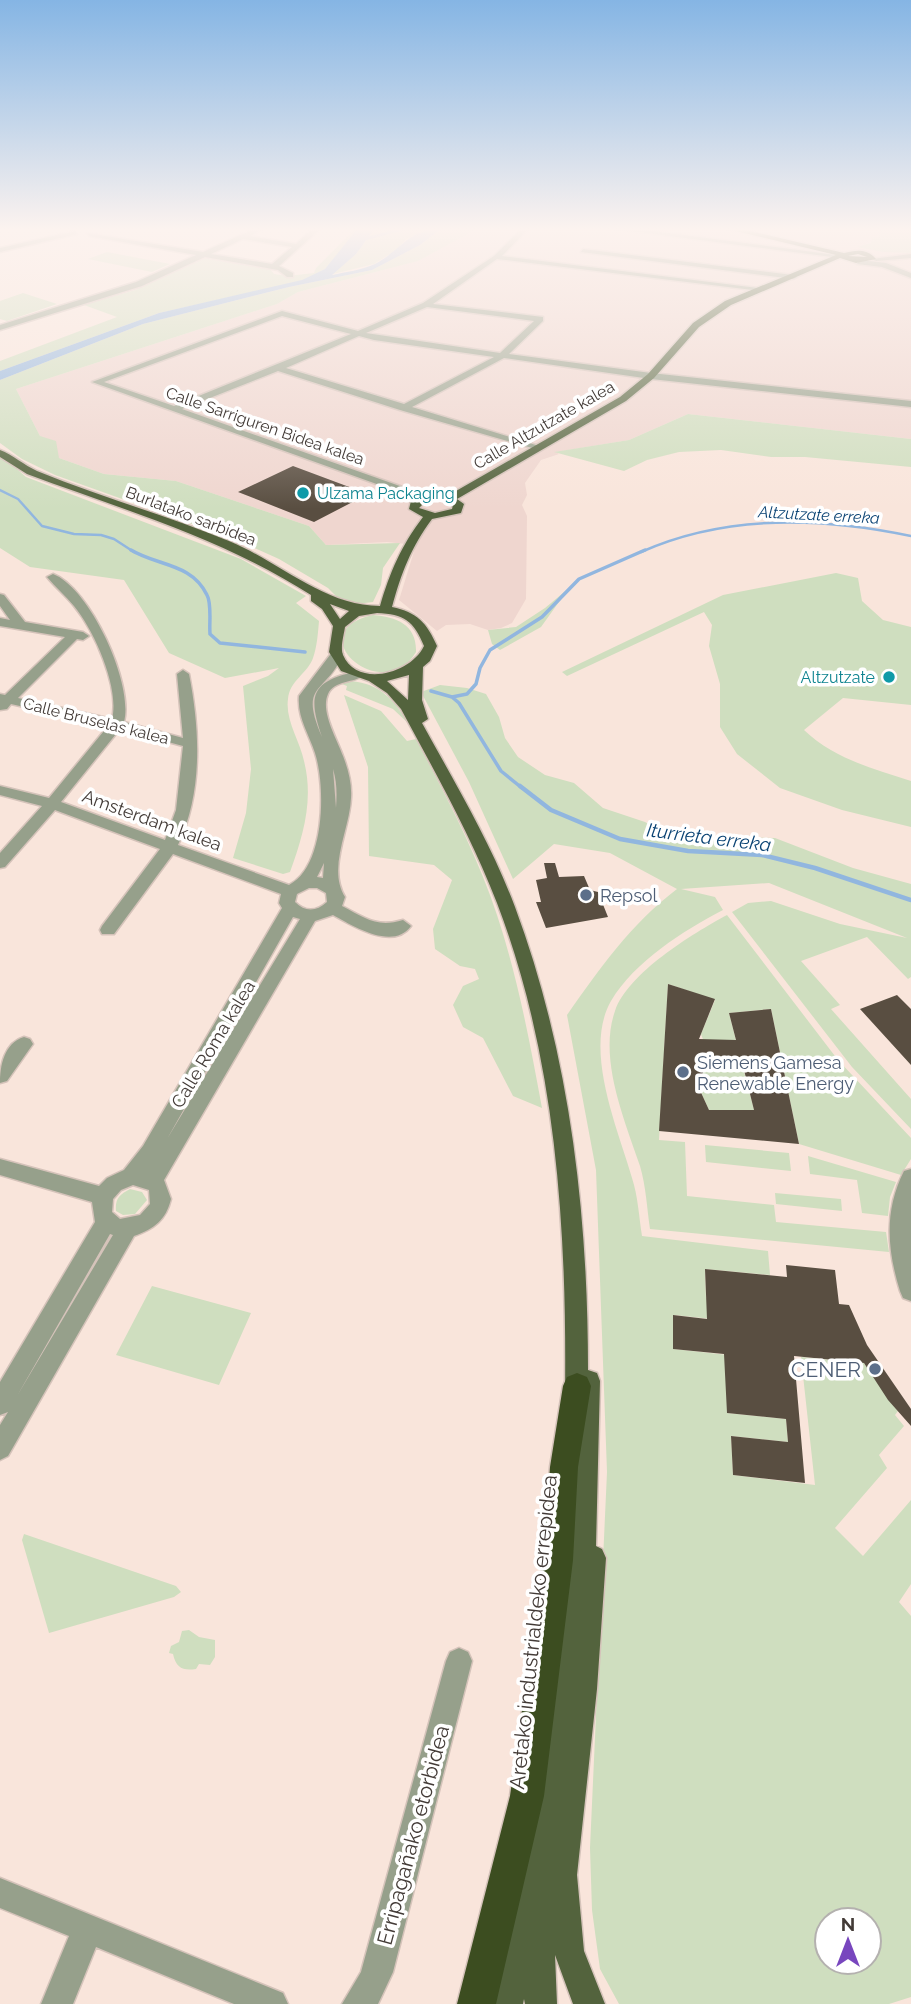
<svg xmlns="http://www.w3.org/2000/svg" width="911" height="2004" viewBox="0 0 911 2004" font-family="Raleway,sans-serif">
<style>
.industrial{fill:#efd6cf}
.green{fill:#cfdebf;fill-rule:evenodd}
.water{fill:#91b6df}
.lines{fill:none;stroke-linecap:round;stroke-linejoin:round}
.stream-far2{stroke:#91b6df;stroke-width:2.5}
.stream-far1{stroke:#91b6df;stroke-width:3.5}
.stream{stroke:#91b6df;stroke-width:4.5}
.canal{fill:#91b6df;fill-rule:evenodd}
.building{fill:#594e41;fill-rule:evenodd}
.minor-casing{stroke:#d5c3ba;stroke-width:3}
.major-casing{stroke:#d5c3ba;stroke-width:3}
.highway-casing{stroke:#d5c3ba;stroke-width:3}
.minor{fill:#96a08b;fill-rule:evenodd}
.major{fill:#53633d;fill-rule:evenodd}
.highway{fill:#3c4d20;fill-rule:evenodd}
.culture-dot{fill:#0f9aa8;stroke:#fff;stroke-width:2.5}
.service-dot{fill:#5c6f8a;stroke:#fff;stroke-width:2.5}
.labels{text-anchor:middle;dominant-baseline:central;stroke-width:7;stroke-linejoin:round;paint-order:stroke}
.far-street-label{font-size:16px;fill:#433b37;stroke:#fff}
.far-culture-label{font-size:16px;fill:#0d838f;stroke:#fff;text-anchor:start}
.far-water-label{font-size:16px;font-style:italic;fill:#0a4374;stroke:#fff}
.street-label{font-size:18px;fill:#433b37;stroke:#fff}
.service-label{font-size:18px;fill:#4e5e75;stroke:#fff;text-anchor:start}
.water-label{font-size:19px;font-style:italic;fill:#0a4374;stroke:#fff}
.near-service-label{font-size:21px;fill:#4e5e75;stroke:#fff;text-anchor:end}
.near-street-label{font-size:21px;fill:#433b37;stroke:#fff}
</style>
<rect width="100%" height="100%" fill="#f9e5db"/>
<path class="industrial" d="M479,228H878L880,238L859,247L911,253V439L688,414L629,440L556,452L559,454L541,460L525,483L527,495L522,505L527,516L526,599L512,623L501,628L488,630L470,624L446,625L437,631L399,600L416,545L387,542L326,545L309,526L176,481L104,474L59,458L40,436L16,389L277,304L298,292L418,261Z"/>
<path class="green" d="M356,228H362L325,269L302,281L159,313L0,371V361L117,317L84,305L135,290L202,258L270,269L274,274L288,276L314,273L316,268Z
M375,228H430L406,239L398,249L374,264L329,275L356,254Z
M442,228H479L418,261L298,292L277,304L16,389L40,436L56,441L59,458L104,474L176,481L309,526L326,545L400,543L383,568L381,585L373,602L356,604L339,599L328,588L279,559L237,540L55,475L22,459L0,443V380L143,324L289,287L372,270L420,245Z
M878,228H911V253L884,252L857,247L871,243L872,238L880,237Z
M107,252L170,264L152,272L88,259Z
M23,293L57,304L7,321L0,319V301Z
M688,414L911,439V467L805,457H771L721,450L679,452L647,460L624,471L554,452L629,440Z
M0,454L26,477L241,559L306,596L296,603L319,621C318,633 317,647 313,658C308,673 289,681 288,699C285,720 300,741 304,761C314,800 303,836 290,872L283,874L233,858L246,813L251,769L243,686L268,676L279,668L225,678L169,653L124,580L30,567L0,548Z
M836,573L858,578L862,601L883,620L911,627V705L843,698L804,730C833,758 873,769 911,781V827L842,810L780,788L737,754L720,727V684L709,646L712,625L704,612L567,676L562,672L723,595Z
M569,588L541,627L500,650L492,644L488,630L516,627L545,608Z
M373,615C397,617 417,625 416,652C384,708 296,632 373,615Z
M351,681C381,684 394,700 409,724L393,709L346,690L347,686L339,683Z
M440,685L467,688L486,694L499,717L505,738L518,757L545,775L574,783L603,808L645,822L670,836L775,838L853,868L911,884V977L908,979L867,937L801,961L840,1005L831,1009L911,1099V1129L852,1067L732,912L748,903L771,901L840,924L907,938L769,883L681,889L715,897L723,910C683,931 635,961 611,1001C583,1050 618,1129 632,1178C638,1196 639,1217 642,1236L768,1251L770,1275L705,1269L706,1298L778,1326L674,1315V1349L781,1361L727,1413L786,1419L788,1442L731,1436L733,1475L815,1485L801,1357L864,1363L898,1411L895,1415L904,1426L879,1455L887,1468L835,1528L863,1556L911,1500V1584L899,1602L911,1616V1997L889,2004H619L600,1969L592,1910L590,1848L607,1472L596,1170L567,1015C600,968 631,924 677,889L610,853L554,844L513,879L469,782L421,692ZM827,1920H869V1962H827Z
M344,695L381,711L407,741L416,739C446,796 477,854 497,915C518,978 530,1043 542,1108L513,1096L483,1038L463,1027L453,1005L463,986L479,979L475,969L460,966L435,949L433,929L452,880L434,865L369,856L368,767Z
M727,915L838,1060L911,1138V1159L901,1175L799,1144L771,1009L729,1013L754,1110H709L698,1086L709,1056L701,1034L715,1000L668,984L659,1140L685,1142L687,1196L774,1205L776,1222L886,1232L889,1252L650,1229C647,1209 646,1186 640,1166C625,1121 598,1059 615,1011C628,973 692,934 727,915Z
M705,1145L789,1153L791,1171L706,1162Z
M808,1156L896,1182L890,1197L888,1216L862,1213L857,1180L810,1174Z
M130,1189L142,1192L147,1200L135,1214L123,1215L116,1211C115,1199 119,1195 130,1189Z
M775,1193L841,1199L842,1211L776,1204Z
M152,1286L251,1313L219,1385L116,1355Z
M24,1534L176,1586L181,1592L174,1597L49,1633L22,1540Z
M189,1630L199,1637L215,1640V1657L210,1665L199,1664L196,1669C183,1671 176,1668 173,1654L169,1653L171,1646L179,1642L182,1631Z"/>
<path class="water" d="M358,228H375L356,254L332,275C346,272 362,270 375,264C400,251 410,228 442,228L420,245L372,270L289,287L143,324L0,380V371L159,313L302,280L325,269Z"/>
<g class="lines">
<path class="stream-far2" d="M0,490L18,499L42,526L74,534L101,535L114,539L134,552
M641,552C726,514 821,517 911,536"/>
<path class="stream-far1" d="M131,550C157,566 192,563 207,595C212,604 209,623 210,634L220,643L305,652
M431,691L452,697L459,703L501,771L522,788
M452,697L467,694L476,684L480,668L490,650L542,617L579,579L645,550"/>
<path class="stream" d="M520,786L551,810L620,839L688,851L762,855L815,868L911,900"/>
<path class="canal" d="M400,228H412L355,243L352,241Z"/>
</g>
<path class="building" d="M293,466L368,494L314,522L238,492Z
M544,863H555L559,877L584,876L590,890L598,892L608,917L546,928L536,902H541L536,880L547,878Z
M668,984L715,999L699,1039L736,1040L729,1013L771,1009L799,1144L659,1131ZM709,1056L741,1058L754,1110H709L698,1086Z
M897,995L911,1009V1065L860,1009Z
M786,1265L835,1270L839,1304L849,1305L867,1345L911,1409V1426L888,1400L864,1363L794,1356L805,1483L733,1475L731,1436L788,1442L786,1419L727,1413L724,1354L673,1349V1315L707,1319L705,1269L787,1277Z"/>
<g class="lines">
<defs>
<path id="minor" d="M256,228H265L250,236L296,244L313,228H321L279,266L293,273V277H287L278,270L205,257L142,286L0,330V325L136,282L196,255L89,236L87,233L203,252ZM243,239L292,247L272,264L211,254Z
M522,228H529L502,256L765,289L761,291L497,259L433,304L543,317V321L509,354L651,373L911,401V407L651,379L504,358L412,407L539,446V450L400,410L278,371L182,409L428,496V500L424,501L92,382L282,311L358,331L423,303L494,256ZM427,307L534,321L500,353L366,333ZM282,316L351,334L174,406L104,382ZM359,336L374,340L494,357L404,404L286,368Z
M608,228H631L844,256L840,258Z
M75,231L77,234L0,252V248Z
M583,249L793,275L797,277L793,279L581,252Z
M911,254V258L876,261L872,259Z
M860,260L886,263L911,273V278L882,267L857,264Z
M53,574C90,588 134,684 124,722L183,738L177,674L183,670L189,674C200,730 203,792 178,845L289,885C325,867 326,787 315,753C309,734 297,717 299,696L333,651H341L343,654C326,695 298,682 322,737C307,694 312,681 358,671L364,675C355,683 334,680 328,694C320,711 337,739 343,756C348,769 352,783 351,798C350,829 327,868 345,897L342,906C365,918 377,928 403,920L411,926C393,951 353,926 333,915L315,921L164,1180L171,1199C166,1220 154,1229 134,1236L8,1456L0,1460V1425L8,1412L0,1415V1382L95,1222L92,1202L0,1175V1159L99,1186L107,1178L124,1170L143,1146L282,908L279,903L281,894L173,854L114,934H102L100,930L102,926L160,849L55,810L5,867L0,868V853L42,806L0,795V786L49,798L108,726L11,704L7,709L0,710V694L5,695L65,637L0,626V618L10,620L0,606V594L4,595L25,622L83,632L89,636L83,640L77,639L18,698L112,719C120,688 94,630 74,606C66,596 55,587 47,577ZM120,729L183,746L176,810L165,840L61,802ZM333,769C337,782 337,794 336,808ZM324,863L323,878L317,877ZM309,888H317L326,893L327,902C316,912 305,912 295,902L297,894ZM293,917L300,919L167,1139ZM133,1185L149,1190L150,1204L140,1215L120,1219L112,1212L113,1199L121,1190ZM110,1234L113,1235L17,1396Z
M24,1037L30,1039L33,1044L7,1081L0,1083C0,1066 4,1043 24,1037Z
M911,1169V1301L903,1298L900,1291C887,1249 884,1211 904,1171Z
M459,1648L468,1652L472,1661L393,1972L378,2004H342L361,1972L446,1661L450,1652Z
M0,1878L283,1993L288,2004H234L96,1947L73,2004H41L69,1936L0,1908Z"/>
<path id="major" d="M723,228H737L844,253C856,250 867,248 876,259L856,263L840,258L731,305L699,327L654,378L626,401L457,499L464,504L461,513L432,519C411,547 401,574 392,607C417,612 427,623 437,646L430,661L423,667L422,700L428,719L422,723C455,783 491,843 515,907C570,1055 588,1213 588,1370L597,1373L600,1381L596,1546L602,1549L606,1558L597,1689L577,1875L584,1951L605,2004H573L555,1955L557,2004H525L524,1999L523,2004H491L500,1975L525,1808L529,1798L540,1794L571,1539L577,1409L569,1406L565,1398C567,1232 557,1060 497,903C471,836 435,772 401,709L387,693L369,681L341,671L329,652L333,626L322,609L311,601V595C224,539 124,510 27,474L0,457V450C13,455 24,465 37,471C100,497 166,515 229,541C280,562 324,606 380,606C390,572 401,546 423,517L409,509L411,501L424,495H449L620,397L648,374L693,323L725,301L836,255ZM858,254L867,257L848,256ZM443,500L453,505L452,509L435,513L419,508L426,501ZM330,604L349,611L340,619ZM377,613C404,614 414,621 424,646C411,674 357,688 343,655C340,647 344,635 345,627L359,616ZM409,675L408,700L387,681Z"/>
<path id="highway" d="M577,1373L587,1377L591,1386L578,1467L573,1560L544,1796L496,2004H457L510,1796L543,1560L550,1467L563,1386L567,1377Z"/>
</defs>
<use href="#minor" class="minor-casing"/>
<use href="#major" class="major-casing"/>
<use href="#highway" class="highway-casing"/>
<use href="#minor" class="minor"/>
<use href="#major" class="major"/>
<use href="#highway" class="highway"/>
</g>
<linearGradient id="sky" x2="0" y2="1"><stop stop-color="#85b5e4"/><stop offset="0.45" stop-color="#fcf3ef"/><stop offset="1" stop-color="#fcf3ef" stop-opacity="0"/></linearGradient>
<rect width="911" height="509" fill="url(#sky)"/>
<g class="culture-dot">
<circle cx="303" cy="493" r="7"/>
<circle cx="889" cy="677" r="7"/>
</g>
<g class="service-dot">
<circle cx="586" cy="895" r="7"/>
<circle cx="683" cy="1072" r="7"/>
<circle cx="875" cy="1369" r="7"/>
</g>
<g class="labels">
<g class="far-street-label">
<text transform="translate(544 425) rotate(-30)">Calle Altzutzate kalea</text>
<text transform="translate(265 426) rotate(19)">Calle Sarriguren Bidea kalea</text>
<text transform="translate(191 516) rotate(21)">Burlatako sarbidea</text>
<text transform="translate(96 721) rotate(14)">Calle Bruselas kalea</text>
</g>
<g class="far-culture-label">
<text x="317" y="493">Ulzama Packaging</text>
<text x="875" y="677" text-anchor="end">Altzutzate</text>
</g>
<g class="far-water-label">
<text transform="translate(819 515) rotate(3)">Altzutzate erreka</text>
</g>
<g class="street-label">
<text transform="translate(152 820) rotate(20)">Amsterdam kalea</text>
<text transform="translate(213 1044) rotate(-59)">Calle Roma kalea</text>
</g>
<g class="service-label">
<text x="600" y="895">Repsol</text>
<text x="697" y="1062">Siemens Gamesa<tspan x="697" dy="21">Renewable Energy</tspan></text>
</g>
<g class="water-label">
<text transform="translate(709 837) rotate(7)">Iturrieta erreka</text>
</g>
<g class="near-service-label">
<text x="861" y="1369">CENER</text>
</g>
<g class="near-street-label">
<text transform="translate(533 1632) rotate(-84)">Aretako industrialdeko errepidea</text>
<text transform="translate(413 1835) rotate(-75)">Erripagañako etorbidea</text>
</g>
</g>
<g transform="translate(848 1941)"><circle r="33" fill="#ffffff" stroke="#b4b1af" stroke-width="2"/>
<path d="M0-5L12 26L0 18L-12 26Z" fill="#7846be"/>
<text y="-10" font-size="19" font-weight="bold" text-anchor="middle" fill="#433b37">N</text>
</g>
</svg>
